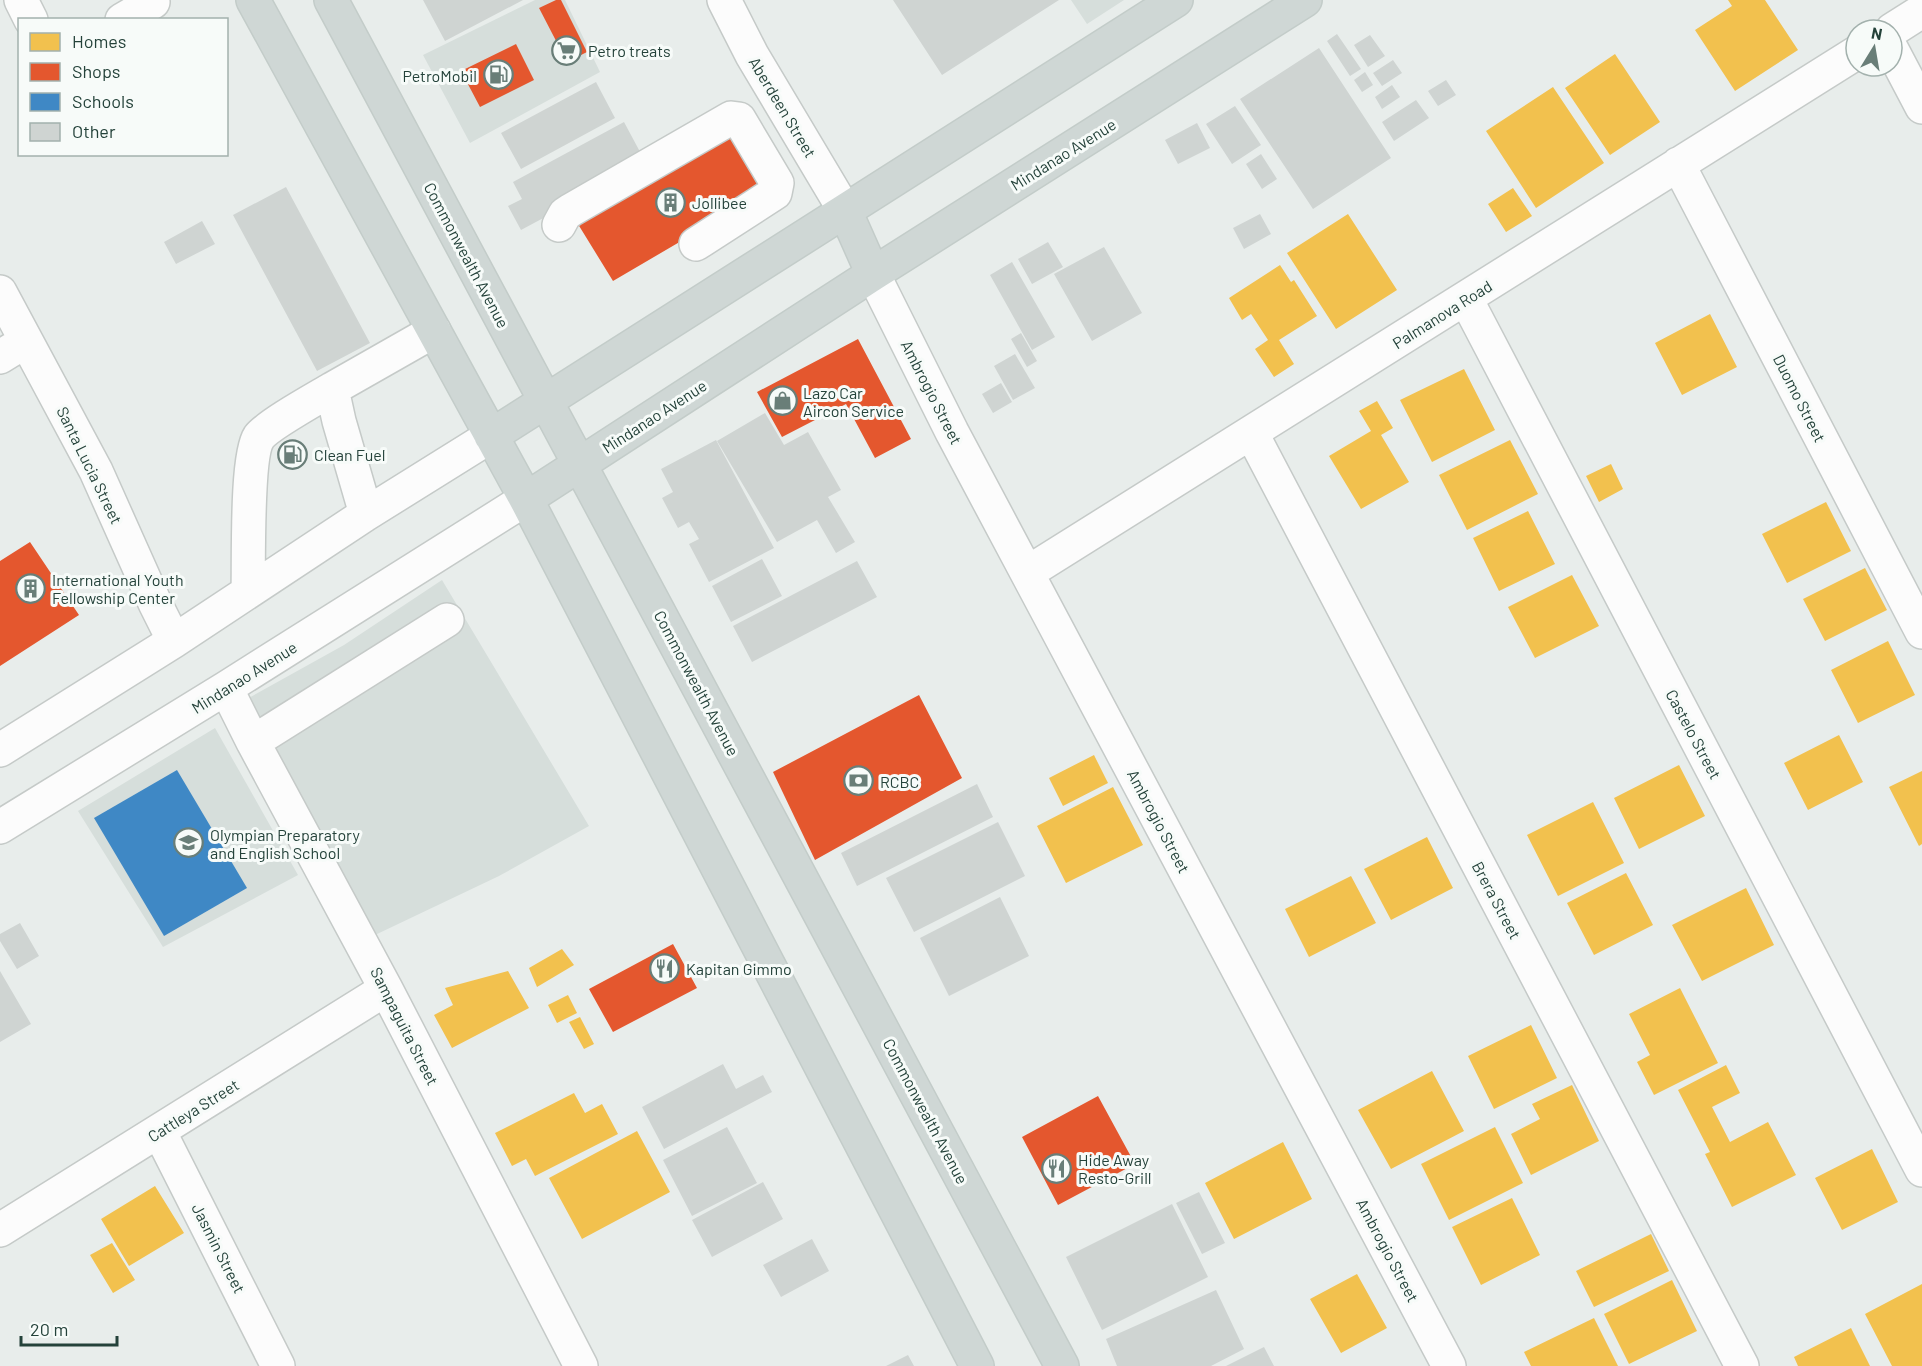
<svg xmlns="http://www.w3.org/2000/svg" width="1922" height="1366" viewBox="0 0 1922 1366" font-family="Barlow,sans-serif">
<style>
.built{fill:#d6dedb}
.homes{fill:#f2c14e}
.shops{fill:#e4572e}
.schools{fill:#3f88c5}
.building{fill:#cfd4d2}
.lines{fill:none;stroke-linecap:round;stroke-linejoin:round}
.minor-casing{stroke:#c5cac8;stroke-width:36}
.major-casing{stroke:#c3ccc9;stroke-width:36}
.minor{stroke:#fcfcfc;stroke-width:33}
.major{stroke:#cfd7d5;stroke-width:33}
.labels{text-anchor:middle;dominant-baseline:central;stroke-width:6;stroke-linejoin:round;paint-order:stroke}
.poi-label{font-size:16px;fill:#24423a;stroke:#f7fbf9;text-anchor:start}
.street-label{font-size:16px;fill:#24423a;stroke:#f7fbf9}
</style>
<rect width="100%" height="100%" fill="#e8edeb"/>
<path class="built" d="M535,0H565L600,72L470,143L423,55Z
M1071,0H1124L1087,24Z
M442,580L589,826L499,876L375,935L245,700L344,645Z
M215,728L298,875L163,947L78,811Z"/>
<path class="homes" d="M1728,0H1765L1798,50L1735,91L1695,30L1732,6Z
M1615,54L1660,122L1610,155L1565,88Z
M1553,87L1604,163L1536,208L1486,131Z
M1513,188L1532,216L1506,232L1488,204Z
M1348,214L1397,290L1336,329L1287,253Z
M1280,265L1291,282L1294,280L1317,316L1279,340L1294,364L1274,377L1255,349L1268,340L1251,314L1242,320L1229,298Z
M1710,314L1737,367L1682,395L1655,343Z
M1464,369L1495,430L1432,462L1400,400Z
M1377,401L1393,428L1381,435L1409,482L1361,509L1329,456L1371,431L1359,411Z
M1510,440L1538,494L1467,530L1439,475Z
M1611,464L1623,489L1599,502L1586,476Z
M1826,502L1851,551L1787,583L1762,534Z
M1528,511L1555,564L1499,591L1473,538Z
M1865,568L1887,610L1825,641L1803,599Z
M1572,575L1599,626L1535,658L1508,607Z
M1888,641L1915,695L1858,723L1831,670Z
M1839,735L1863,782L1808,810L1784,763Z
M1094,755L1108,783L1063,806L1049,778Z
M1679,765L1705,816L1639,849L1614,798Z
M1922,771V844L1919,846L1889,787Z
M1113,787L1143,845L1066,883L1037,826Z
M1593,802L1624,863L1558,896L1527,835Z
M1427,837L1453,888L1391,920L1364,869Z
M1626,873L1653,925L1594,955L1567,903Z
M1351,876L1376,923L1309,957L1285,909Z
M1746,888L1774,945L1702,981L1672,925Z
M562,949L574,965L537,987L529,968Z
M508,971L529,1008L452,1048L434,1015L453,1005L445,988Z
M1680,988L1718,1063L1654,1095L1637,1062L1650,1055L1629,1014Z
M568,995L577,1013L557,1023L548,1005Z
M580,1017L594,1044L584,1049L569,1022Z
M1531,1025L1557,1078L1494,1109L1468,1056Z
M1726,1065L1740,1093L1712,1107L1730,1142L1768,1122L1796,1175L1732,1207L1705,1154L1710,1152L1678,1090Z
M1432,1071L1464,1131L1391,1169L1358,1110Z
M1572,1085L1599,1141L1531,1175L1511,1134L1540,1119L1532,1104Z
M574,1093L585,1113L602,1104L618,1134L535,1176L526,1159L512,1166L495,1133Z
M1495,1127L1523,1183L1449,1220L1421,1164Z
M637,1131L670,1192L582,1239L549,1178Z
M1283,1142L1312,1199L1234,1239L1205,1183Z
M1872,1149L1898,1202L1842,1230L1815,1178Z
M155,1186L184,1233L129,1266L101,1219Z
M1512,1198L1540,1255L1481,1285L1452,1227Z
M1651,1234L1669,1271L1594,1307L1576,1271Z
M112,1243L135,1280L113,1293L90,1255Z
M1357,1274L1387,1328L1341,1353L1310,1299Z
M1672,1280L1697,1331L1629,1364L1604,1314Z
M1922,1284V1366H1892L1865,1314Z
M1594,1318L1618,1366H1531L1524,1352Z
M1851,1328L1870,1366H1798L1794,1357Z"/>
<path class="shops" d="M556,0H561L587,52L567,62L539,8Z
M516,44L534,80L480,107L461,71Z
M729,123L770,189L613,281L573,216Z
M858,339L911,439L875,458L846,404L782,437L757,392Z
M30,542L79,615L0,666V561Z
M919,695L962,778L815,860L773,772Z
M673,944L697,988L613,1032L589,989Z
M1098,1096L1135,1164L1058,1205L1022,1137Z"/>
<path class="schools" d="M177,770L247,888L164,936L94,818Z"/>
<path class="building" d="M423,0H523L445,41Z
M893,0H1059L942,75Z
M1337,34L1361,69L1350,76L1327,41Z
M1370,35L1385,56L1368,67L1354,45Z
M1319,48L1391,158L1313,209L1240,99Z
M1393,60L1402,73L1382,86L1373,73Z
M1365,72L1373,85L1362,92L1354,80Z
M1446,80L1456,95L1438,106L1428,91Z
M596,82L615,118L521,169L501,133Z
M1392,85L1400,97L1382,109L1375,97Z
M1416,100L1429,118L1394,141L1382,122Z
M1235,106L1261,145L1232,164L1206,124Z
M624,122L646,163L521,230L508,206L522,199L513,182Z
M1197,123L1210,148L1178,164L1165,140Z
M1261,154L1277,179L1262,189L1246,164Z
M286,187L370,343L317,371L233,215Z
M1260,214L1271,234L1244,249L1233,228Z
M202,221L215,244L176,264L164,242Z
M1048,242L1063,267L1032,284L1018,259Z
M1104,247L1142,313L1092,341L1054,274Z
M1012,262L1055,337L1032,350L990,275Z
M1021,333L1037,361L1027,367L1011,339Z
M1015,354L1035,388L1013,400L994,366Z
M1001,383L1012,402L993,413L982,394Z
M765,413L784,445L808,432L841,490L828,497L855,542L836,553L817,520L777,542L717,441Z
M716,440L774,548L709,582L689,544L699,539L689,522L678,528L662,498L673,492L661,469Z
M762,559L782,596L731,622L712,586Z
M857,561L877,597L752,662L733,626Z
M977,784L993,817L857,886L841,853Z
M998,822L1025,876L914,932L886,878Z
M1000,897L1029,956L949,996L920,938Z
M20,923L39,956L17,969L0,941V934Z
M0,971L31,1024L0,1042Z
M723,1064L736,1089L763,1075L772,1092L664,1149L642,1107Z
M727,1127L757,1183L692,1216L663,1160Z
M763,1182L783,1219L712,1257L692,1220Z
M1199,1192L1225,1243L1202,1254L1176,1203Z
M1172,1204L1208,1277L1102,1330L1066,1257Z
M812,1239L829,1271L781,1297L763,1265Z
M1216,1290L1244,1349L1211,1366H1117L1106,1339Z
M1264,1347L1274,1366H1226Z
M908,1355L914,1366H886Z"/>
<g class="lines">
<defs>
<path id="minor" d="M21,0L31,20
M724,0L752,55L845,211
M122,20L153,2
M1892,30L1922,11
M1892,50L1922,107
M1678,164L1922,632
M559,225L565,214L571,210L731,118L739,119L777,183L775,193L696,244
M873,274L952,432L1449,1366
M0,292L96,471L155,603L174,641
M1466,299L1922,1170
M0,357L26,341
M1252,434L1742,1366
M366,514L339,421L332,389L434,331
M1027,573L1856,53
M248,592C249,563 246,456 259,437C268,425 317,398 332,389
M226,688L253,742L386,989L581,1366
M253,742L447,620
M0,750L174,641L366,514L491,436
M0,827L226,688L526,499
M159,1131L278,1366
M0,1230L386,989"/>
<path id="major" d="M253,0L526,499L977,1366
M331,0L1062,1366
M845,211L873,274
M491,436L1176,0
M526,499L873,274L1305,0"/>
</defs>
<use href="#minor" class="minor-casing"/>
<use href="#major" class="major-casing"/>
<use href="#minor" class="minor"/>
<use href="#major" class="major"/>
</g>
<defs>
<symbol id="supermarket-ring" viewBox="-11 -11 22 22"><circle r="9.5" fill="#f7fbf9" stroke="#697e78" stroke-width="1.5"/><path d="M-6-5.5h2.5l.6 2H6L4.5 2H-2.5L-4.4-4H-6ZM-1.5 3.2a1.3 1.3 0 1 0 .1 0ZM3 3.2a1.3 1.3 0 1 0 .1 0Z" fill="#697e78"/></symbol>
<symbol id="fuel-ring" viewBox="-11 -11 22 22"><circle r="9.5" fill="#f7fbf9" stroke="#697e78" stroke-width="1.5"/><path d="M-5.5-6h7V0h2V4h1.3V-2.5L3-4.5l.8-.8L6-3V5H2.5V1h-1V6h-7ZM-4.2-4.7v3.2H.2V-4.7Z" fill="#697e78"/></symbol>
<symbol id="building-ring" viewBox="-11 -11 22 22"><circle r="9.5" fill="#f7fbf9" stroke="#697e78" stroke-width="1.5"/><path d="M-4-6H4V6H1V3H-1V6H-4ZM-2.5-4.3h1.7v1.8h-1.7ZM.8-4.3h1.7v1.8H.8ZM-2.5-1h1.7V.8h-1.7ZM.8-1h1.7V.8H.8Z" fill="#697e78"/></symbol>
<symbol id="shop-ring" viewBox="-11 -11 22 22"><circle r="9.5" fill="#f7fbf9" stroke="#697e78" stroke-width="1.5"/><path d="M-5-2.5h2.3a2.7 3.5 0 0 1 5.4 0H5L5.5 6h-11ZM-1.5-2.5h3a1.5 2.3 0 0 0-3 0Z" fill="#697e78"/></symbol>
<symbol id="bank-ring" viewBox="-11 -11 22 22"><circle r="9.5" fill="#f7fbf9" stroke="#697e78" stroke-width="1.5"/><path d="M-6-4H6V4H-6ZM0-2.3a2.3 2.3 0 1 0 0 4.6a2.3 2.3 0 1 0 0-4.6Z" fill="#697e78"/></symbol>
<symbol id="school-ring" viewBox="-11 -11 22 22"><circle r="9.5" fill="#f7fbf9" stroke="#697e78" stroke-width="1.5"/><path d="M0-5L7-2L0 1L-7-2ZM-4 1L0 2.5L4 1V4Q0 6-4 4Z" fill="#697e78"/></symbol>
<symbol id="restaurant-ring" viewBox="-11 -11 22 22"><circle r="9.5" fill="#f7fbf9" stroke="#697e78" stroke-width="1.5"/><path d="M-5-6h1v4h1v-4h1v4h1v-4h1v5L-1.5 .5V6h-2V.5L-5-1ZM5-6V6H3V1.5H1.5Q1.5-4 5-6Z" fill="#697e78"/></symbol>
</defs>
<g fill-rule="evenodd">
<use href="#supermarket-ring" x="550" y="34" width="33" height="33"/>
<use href="#fuel-ring" x="482" y="58" width="33" height="33"/>
<use href="#building-ring" x="654" y="186" width="33" height="33"/>
<use href="#shop-ring" x="766" y="384" width="33" height="33"/>
<use href="#fuel-ring" x="276" y="438" width="33" height="33"/>
<use href="#building-ring" x="14" y="572" width="33" height="33"/>
<use href="#bank-ring" x="842" y="764" width="33" height="33"/>
<use href="#school-ring" x="172" y="826" width="33" height="33"/>
<use href="#restaurant-ring" x="648" y="952" width="33" height="33"/>
<use href="#restaurant-ring" x="1040" y="1152" width="33" height="33"/>
</g>
<g class="labels">
<g class="poi-label">
<text x="588" y="50">Petro treats</text>
<text x="477" y="75" text-anchor="end">PetroMobil</text>
<text x="692" y="202">Jollibee</text>
<text x="803" y="392">Lazo Car<tspan x="803" dy="18">Aircon Service</tspan></text>
<text x="314" y="454">Clean Fuel</text>
<text x="52" y="579">International Youth<tspan x="52" dy="18">Fellowship Center</tspan></text>
<text x="880" y="781">RCBC</text>
<text x="210" y="834">Olympian Preparatory<tspan x="210" dy="18">and English School</tspan></text>
<text x="686" y="968">Kapitan Gimmo</text>
<text x="1078" y="1159">Hide Away<tspan x="1078" dy="18">Resto-Grill</tspan></text>
</g>
<g class="street-label">
<text transform="translate(783 107) rotate(59)">Aberdeen Street</text>
<text transform="translate(1063 154) rotate(-32)">Mindanao Avenue</text>
<text transform="translate(467 255) rotate(62)">Commonwealth Avenue</text>
<text transform="translate(1442 314) rotate(-32)">Palmanova Road</text>
<text transform="translate(932 392) rotate(63)">Ambrogio Street</text>
<text transform="translate(1800 398) rotate(63)">Duomo Street</text>
<text transform="translate(654 416) rotate(-33)">Mindanao Avenue</text>
<text transform="translate(90 465) rotate(64)">Santa Lucia Street</text>
<text transform="translate(244 677) rotate(-32)">Mindanao Avenue</text>
<text transform="translate(697 683) rotate(62)">Commonwealth Avenue</text>
<text transform="translate(1694 734) rotate(62)">Castelo Street</text>
<text transform="translate(1159 821) rotate(62)">Ambrogio Street</text>
<text transform="translate(1497 900) rotate(62)">Brera Street</text>
<text transform="translate(405 1026) rotate(63)">Sampaguita Street</text>
<text transform="translate(193 1110) rotate(-32)">Cattleya Street</text>
<text transform="translate(926 1111) rotate(62)">Commonwealth Avenue</text>
<text transform="translate(219 1248) rotate(63)">Jasmin Street</text>
<text transform="translate(1388 1250) rotate(62)">Ambrogio Street</text>
</g>
</g>
<rect x="18" y="18" width="210" height="138" fill="#f7fbf9" stroke="#a3b1ad" stroke-width="1.5"/>
<rect x="30" y="33" width="30" height="18" fill="#f2c14e" stroke="#a3b1ad" stroke-width="1.5"/>
<text x="72" y="48" font-size="18" fill="#24423a">Homes</text>
<rect x="30" y="63" width="30" height="18" fill="#e4572e" stroke="#a3b1ad" stroke-width="1.5"/>
<text x="72" y="78" font-size="18" fill="#24423a">Shops</text>
<rect x="30" y="93" width="30" height="18" fill="#3f88c5" stroke="#a3b1ad" stroke-width="1.5"/>
<text x="72" y="108" font-size="18" fill="#24423a">Schools</text>
<rect x="30" y="123" width="30" height="18" fill="#cfd4d2" stroke="#a3b1ad" stroke-width="1.5"/>
<text x="72" y="138" font-size="18" fill="#24423a">Other</text>
<g transform="translate(1874 48) rotate(11)"><circle r="28" fill="#f7fbf9" stroke="#a3b1ad" stroke-width="1.5"/>
<path d="M0-4.5L10 22L0 15L-10 22Z" fill="#697e78"/>
<text y="-9" font-size="16" font-weight="bold" text-anchor="middle" fill="#24423a">N</text>
</g>
<path d="M21 1336v9h96v-9" fill="none" stroke="#24423a" stroke-width="3"/>
<text x="30" y="1336" font-size="18" fill="#24423a" stroke="#f7fbf9" stroke-width="4.5" paint-order="stroke">20 m</text>
</svg>
